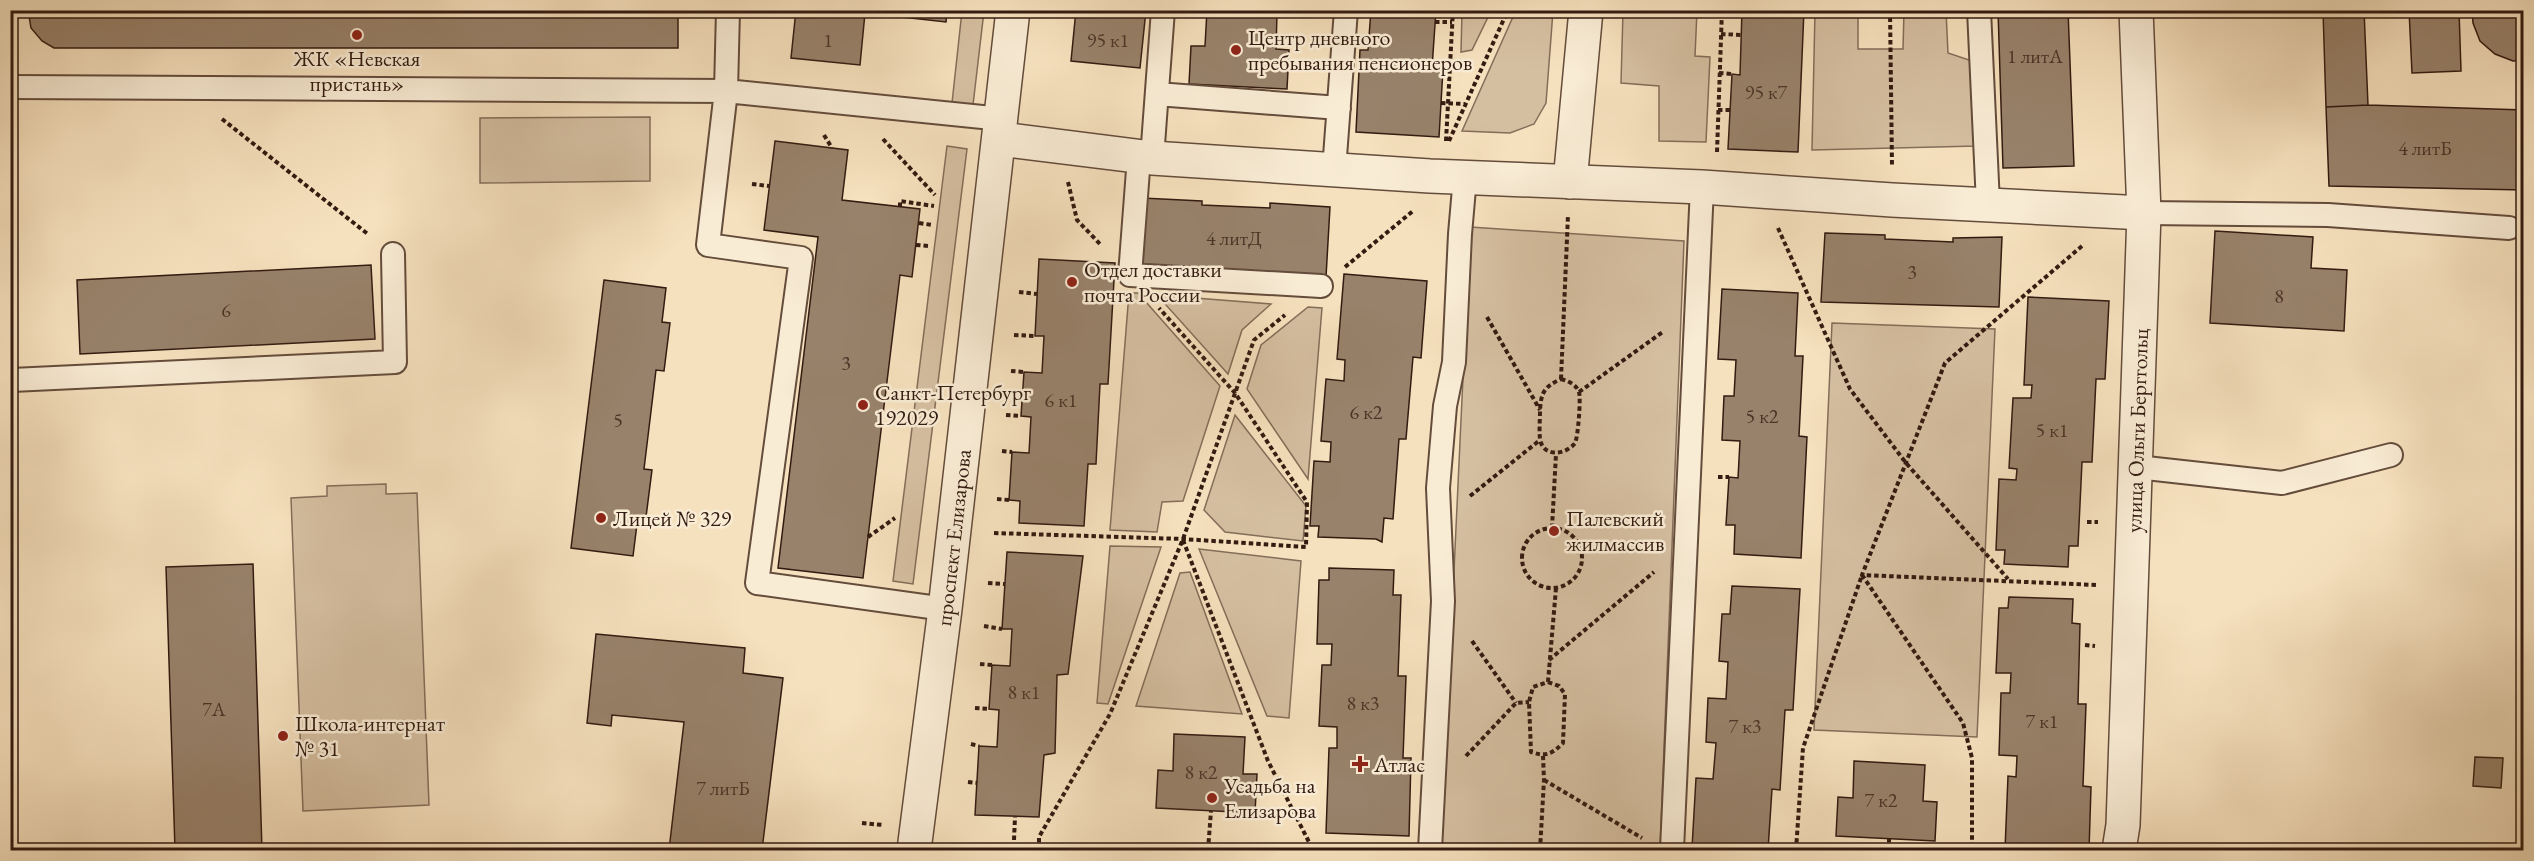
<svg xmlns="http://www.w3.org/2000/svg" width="2534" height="861" viewBox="0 0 2534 861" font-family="'EB Garamond',serif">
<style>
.green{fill:#d5bfa1;stroke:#846d59;stroke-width:1.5}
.building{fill:#98826b;stroke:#331b11;stroke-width:1.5}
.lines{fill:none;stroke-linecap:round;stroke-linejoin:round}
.service-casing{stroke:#644c3c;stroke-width:26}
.minor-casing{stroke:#644c3c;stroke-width:36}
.path{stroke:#331b11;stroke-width:4;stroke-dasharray:4.5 3;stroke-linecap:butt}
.service{stroke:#f9ecd5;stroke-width:22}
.minor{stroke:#f9ecd5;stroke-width:33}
.poi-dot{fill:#8f2418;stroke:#f9ecd5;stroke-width:2}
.labels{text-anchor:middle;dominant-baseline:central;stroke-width:5;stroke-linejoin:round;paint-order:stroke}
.number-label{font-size:20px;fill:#4c3528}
.poi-label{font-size:22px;fill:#331b11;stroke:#f9ecd5;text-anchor:start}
.street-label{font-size:22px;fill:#331b11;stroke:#f9ecd5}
</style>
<rect width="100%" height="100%" fill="#f6e1be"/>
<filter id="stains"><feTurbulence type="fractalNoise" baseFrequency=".00333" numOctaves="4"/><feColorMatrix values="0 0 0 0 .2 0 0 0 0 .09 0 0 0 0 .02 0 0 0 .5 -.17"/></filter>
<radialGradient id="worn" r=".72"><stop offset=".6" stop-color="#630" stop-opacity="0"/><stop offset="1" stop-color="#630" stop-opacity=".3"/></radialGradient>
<path class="green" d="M1516,10L1553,11L1546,103L1534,124L1510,133L1462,131Z
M962,11H984L973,105L952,103Z
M1462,11H1491L1472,50L1461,52Z
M1623,11H1697L1695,56L1710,57L1706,142L1659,141V86L1621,83Z
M1815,11H1858V49H1903L1904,11H1946L1948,53L1978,63L1977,146L1812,150Z
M650,117V181L480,183V118Z
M947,146L967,149L913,584L893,581Z
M1470,227L1684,241L1660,850H1441Z
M1129,293H1138L1220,386L1183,501L1162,502L1157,532L1110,530Z
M1157,295L1271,304L1242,330L1228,374Z
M1308,307L1322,308L1308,479L1247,389L1261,345Z
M1832,323L1995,329L1977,737L1814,730Z
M1235,415L1306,506L1303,541L1225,532L1204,510Z
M386,484V494L417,493L429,805L303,811L291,498L327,496V486Z
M1110,546L1161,547L1108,704L1097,703Z
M1199,549L1301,561L1289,718L1267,716Z
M1190,572L1242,714L1136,706L1180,573Z"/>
<path class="building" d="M28,10H678V48H54L42,41L31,28Z
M796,10H947L946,22L865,13L860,65L791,58Z
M1076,10H1146L1140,68L1071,61Z
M1207,10L1277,13L1276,49L1289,50L1287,89L1189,84L1191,46H1205Z
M1371,10H1436L1432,68L1443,69L1439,137L1356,132L1360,50H1368Z
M1742,10H1804L1798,152L1728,149L1732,74L1740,75Z
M1998,10H2068L2074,166L2003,168Z
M2323,10H2364L2368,105L2326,107Z
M2409,10H2459L2461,71L2412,73Z
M2472,10H2524V60L2513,61L2495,54L2480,41L2473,23Z
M2368,105L2524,110V190L2329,186L2326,107Z
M775,141L848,150L842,200L920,209L912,277L900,275L863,578L778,568L818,237L764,230Z
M1142,198L1202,201V205L1270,208V203L1330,207L1326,277L1138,268Z
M2215,231L2313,237L2311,268L2347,270L2344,331L2210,323Z
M1825,233L1885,235V239L1953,242V238L2002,237L1999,307L1821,302Z
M1039,259L1115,263L1108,384H1100L1096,464H1088L1084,526L1019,523L1020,501L1009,500L1012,452L1029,453L1031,417L1021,416L1024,372L1042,373L1044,336H1035Z
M371,265L375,339L80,354L77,280Z
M1344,274L1427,281L1421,358L1413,357L1406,439H1399L1393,519L1384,518L1382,542L1376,539L1318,537L1319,526H1310L1314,461L1330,462L1331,442L1321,441L1326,379L1344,381L1345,360L1337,359Z
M604,280L666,288L662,322L670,323L664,371L656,370L644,469L652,470L646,517L638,516L633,556L571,548Z
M1722,289L1798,293L1795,356H1803L1799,436L1807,437L1801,558L1734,554L1735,525H1726L1729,477L1738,478L1740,441L1722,440L1724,396H1734L1736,360L1718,359Z
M2028,297L2109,301L2105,379H2096L2092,462H2082L2078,546H2069L2068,567L2004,564L2005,550H1996L1999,479L2016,480L2017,469L2009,468L2013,398H2031L2032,385H2024Z
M1007,552L1083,556L1068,674L1057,675L1055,753L1044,755L1039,817L975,815L979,746L997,747L999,710L989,709L992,665L1010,666L1012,629H1002Z
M253,564L262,850H175L166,567Z
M1329,568L1394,570L1393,595H1401L1398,676H1406L1403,758H1411L1409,836L1326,833L1329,748H1337V727L1319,726L1322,665H1331L1332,644H1317L1319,580H1329Z
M1732,586L1800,589L1793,710H1785L1780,790L1772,789L1768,850L1692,848L1696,778L1713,779L1716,743L1706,742L1708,698L1726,699L1728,662L1719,661L1722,614H1730Z
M2009,597L2073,599L2072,623L2080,624L2078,704H2086L2083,786L2091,787L2089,850H2005L2008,776L2016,777L2017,756L1999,755L2001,693H2010L2011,673H1996L1999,608H2008Z
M596,634L745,648L743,673L783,678L762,850H669L684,722L612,715L611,726L587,723Z
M1174,734L1245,737L1243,774H1257L1255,813L1156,808L1158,770L1173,771Z
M2475,757L2503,758L2501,788L2473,786Z
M1854,761L1925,765L1923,801L1937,802L1935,841L1836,836L1838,797L1853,798Z"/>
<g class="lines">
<defs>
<path id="service" d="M1979,10L1988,204
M10,87L726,91L728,10
M1157,94L1339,108
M1139,157L1130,275L1321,286
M1152,158L1163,10
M1334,170L1346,10
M2144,213L2328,215L2509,228
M12,380L395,362L393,254
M2137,467L2282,483L2391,455
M945,609L757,583L801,258L708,245L726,91L1002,119
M1430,850L1443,601L1438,488L1445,406L1454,362L1460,234L1465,177
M1672,850L1702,187"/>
<g id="minor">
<path d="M1000,139L1152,158L1430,176L1702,187L1892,200L2144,213"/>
<path d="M1570,182L1586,10"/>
<path id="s1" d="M914,850L945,609L1013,10"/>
<path id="s2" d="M2119,850L2123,825L2144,213L2136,10"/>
</g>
</defs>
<use href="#service" class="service-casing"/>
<use href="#minor" class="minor-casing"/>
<path class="path" d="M1890,10L1892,166
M1435,22H1452
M1721,34L1741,35
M1719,73L1732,74
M1441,103L1465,104
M1718,110H1730
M222,119L369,235
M824,135L832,148
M883,139L935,195
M1446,141L1453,10
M1449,141L1508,10
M1717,152L1722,10
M1068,182L1077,220L1101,245
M752,184L769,186
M900,207V201L934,206
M919,223L932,225
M1778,228L1850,389L1906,463L2008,579
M916,245L929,246
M2082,246L1945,363L1862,575L2097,585
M1345,267L1413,211
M1019,292L1037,294
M1487,317L1540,410
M1014,335L1035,336
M1011,371L1024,372
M1561,379L1568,215
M1561,379C1568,381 1576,384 1579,392C1581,398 1578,438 1575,443C1566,455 1543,458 1540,439C1539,430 1540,419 1540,411C1541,392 1544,387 1561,379Z
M1579,392L1664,331
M1006,415L1021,416
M1002,451L1012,452
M1718,477H1729
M1470,496L1540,440
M997,499L1009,500
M2087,522H2098
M1552,528L1556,454
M1522 558a30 30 0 1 1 60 0a30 30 0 1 1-60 0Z
M994,533L1183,539L1306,547L1307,502L1235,393L1159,308
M868,537L895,518
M1183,540L1268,761L1313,850
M988,583L1005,584
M984,626L1002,629
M1472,641L1516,703
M2085,645L2095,646
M1549,660L1654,572
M980,664L992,665
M1548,682L1559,686L1565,694L1563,743C1552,754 1546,757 1531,752L1529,702L1533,687Z
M1548,682L1556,588
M975,708L989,709
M971,744L979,746
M1466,756L1516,703L1529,702
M1544,780L1642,838
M968,782L977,783
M862,823L883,825
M1014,840L1015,817
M1039,850V837L1110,714L1183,539L1254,340L1285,315
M1208,850L1211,811
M1540,850L1544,780L1543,756
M1796,850L1803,748L1862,575L1963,723L1972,758V850
M1889,850V839"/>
<use href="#service" class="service"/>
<use href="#minor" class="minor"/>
</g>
<g class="poi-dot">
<circle cx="357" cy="35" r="6"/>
<circle cx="1236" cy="50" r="6"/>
<circle cx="1072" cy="282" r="6"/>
<circle cx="863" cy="405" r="6"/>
<circle cx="601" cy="518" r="6"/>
<circle cx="1554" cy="531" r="6"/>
<circle cx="283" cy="736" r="6"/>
<path d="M1357 755h6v6h6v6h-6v6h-6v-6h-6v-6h6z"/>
<circle cx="1212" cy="798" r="6"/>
</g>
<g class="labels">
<g class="number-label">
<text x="828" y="40">1</text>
<text x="1108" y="40">95 к1</text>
<text x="2035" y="56">1 литА</text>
<text x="1766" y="92">95 к7</text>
<text x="2425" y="148">4 литБ</text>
<text x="1234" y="238">4 литД</text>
<text x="1912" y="272">3</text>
<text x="2279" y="296">8</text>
<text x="226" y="310">6</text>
<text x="846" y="363">3</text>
<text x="1061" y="400">6 к1</text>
<text x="1366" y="412">6 к2</text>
<text x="1762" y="416">5 к2</text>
<text x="618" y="420">5</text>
<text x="2052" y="430">5 к1</text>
<text x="1024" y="692">8 к1</text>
<text x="1363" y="703">8 к3</text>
<text x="214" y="709">7А</text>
<text x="2042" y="721">7 к1</text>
<text x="1745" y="726">7 к3</text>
<text x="1201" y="772">8 к2</text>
<text x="723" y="788">7 литБ</text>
<text x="1881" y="800">7 к2</text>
</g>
<g class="poi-label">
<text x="1248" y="37">Центр дневного<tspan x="1248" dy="25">пребывания пенсионеров</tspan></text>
<text x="357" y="58" text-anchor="middle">ЖК «Невская<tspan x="357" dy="25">пристань»</tspan></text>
<text x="1084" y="269">Отдел доставки<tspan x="1084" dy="25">почта России</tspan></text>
<text x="875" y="392">Санкт-Петербург<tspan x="875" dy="25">192029</tspan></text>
<text x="613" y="518">Лицей № 329</text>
<text x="1566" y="518">Палевский<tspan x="1566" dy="25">жилмассив</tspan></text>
<text x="295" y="723">Школа-интернат<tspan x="295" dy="25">№ 31</tspan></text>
<text x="1374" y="764">Атлас</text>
<text x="1224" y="785">Усадьба на<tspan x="1224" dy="25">Елизарова</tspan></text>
</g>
<g class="street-label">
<text stroke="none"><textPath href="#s2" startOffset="420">улица Ольги Берггольц</textPath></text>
<text stroke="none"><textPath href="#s1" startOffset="315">проспект Елизарова</textPath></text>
</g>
</g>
<rect width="2534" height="861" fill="none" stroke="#f6e1be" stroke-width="36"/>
<rect x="12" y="12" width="2510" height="837" fill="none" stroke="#331b11" stroke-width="3"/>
<rect x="18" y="18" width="2498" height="825" fill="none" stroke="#331b11" stroke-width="1.5"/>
<rect width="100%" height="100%" filter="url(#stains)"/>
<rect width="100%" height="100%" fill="url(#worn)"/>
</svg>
